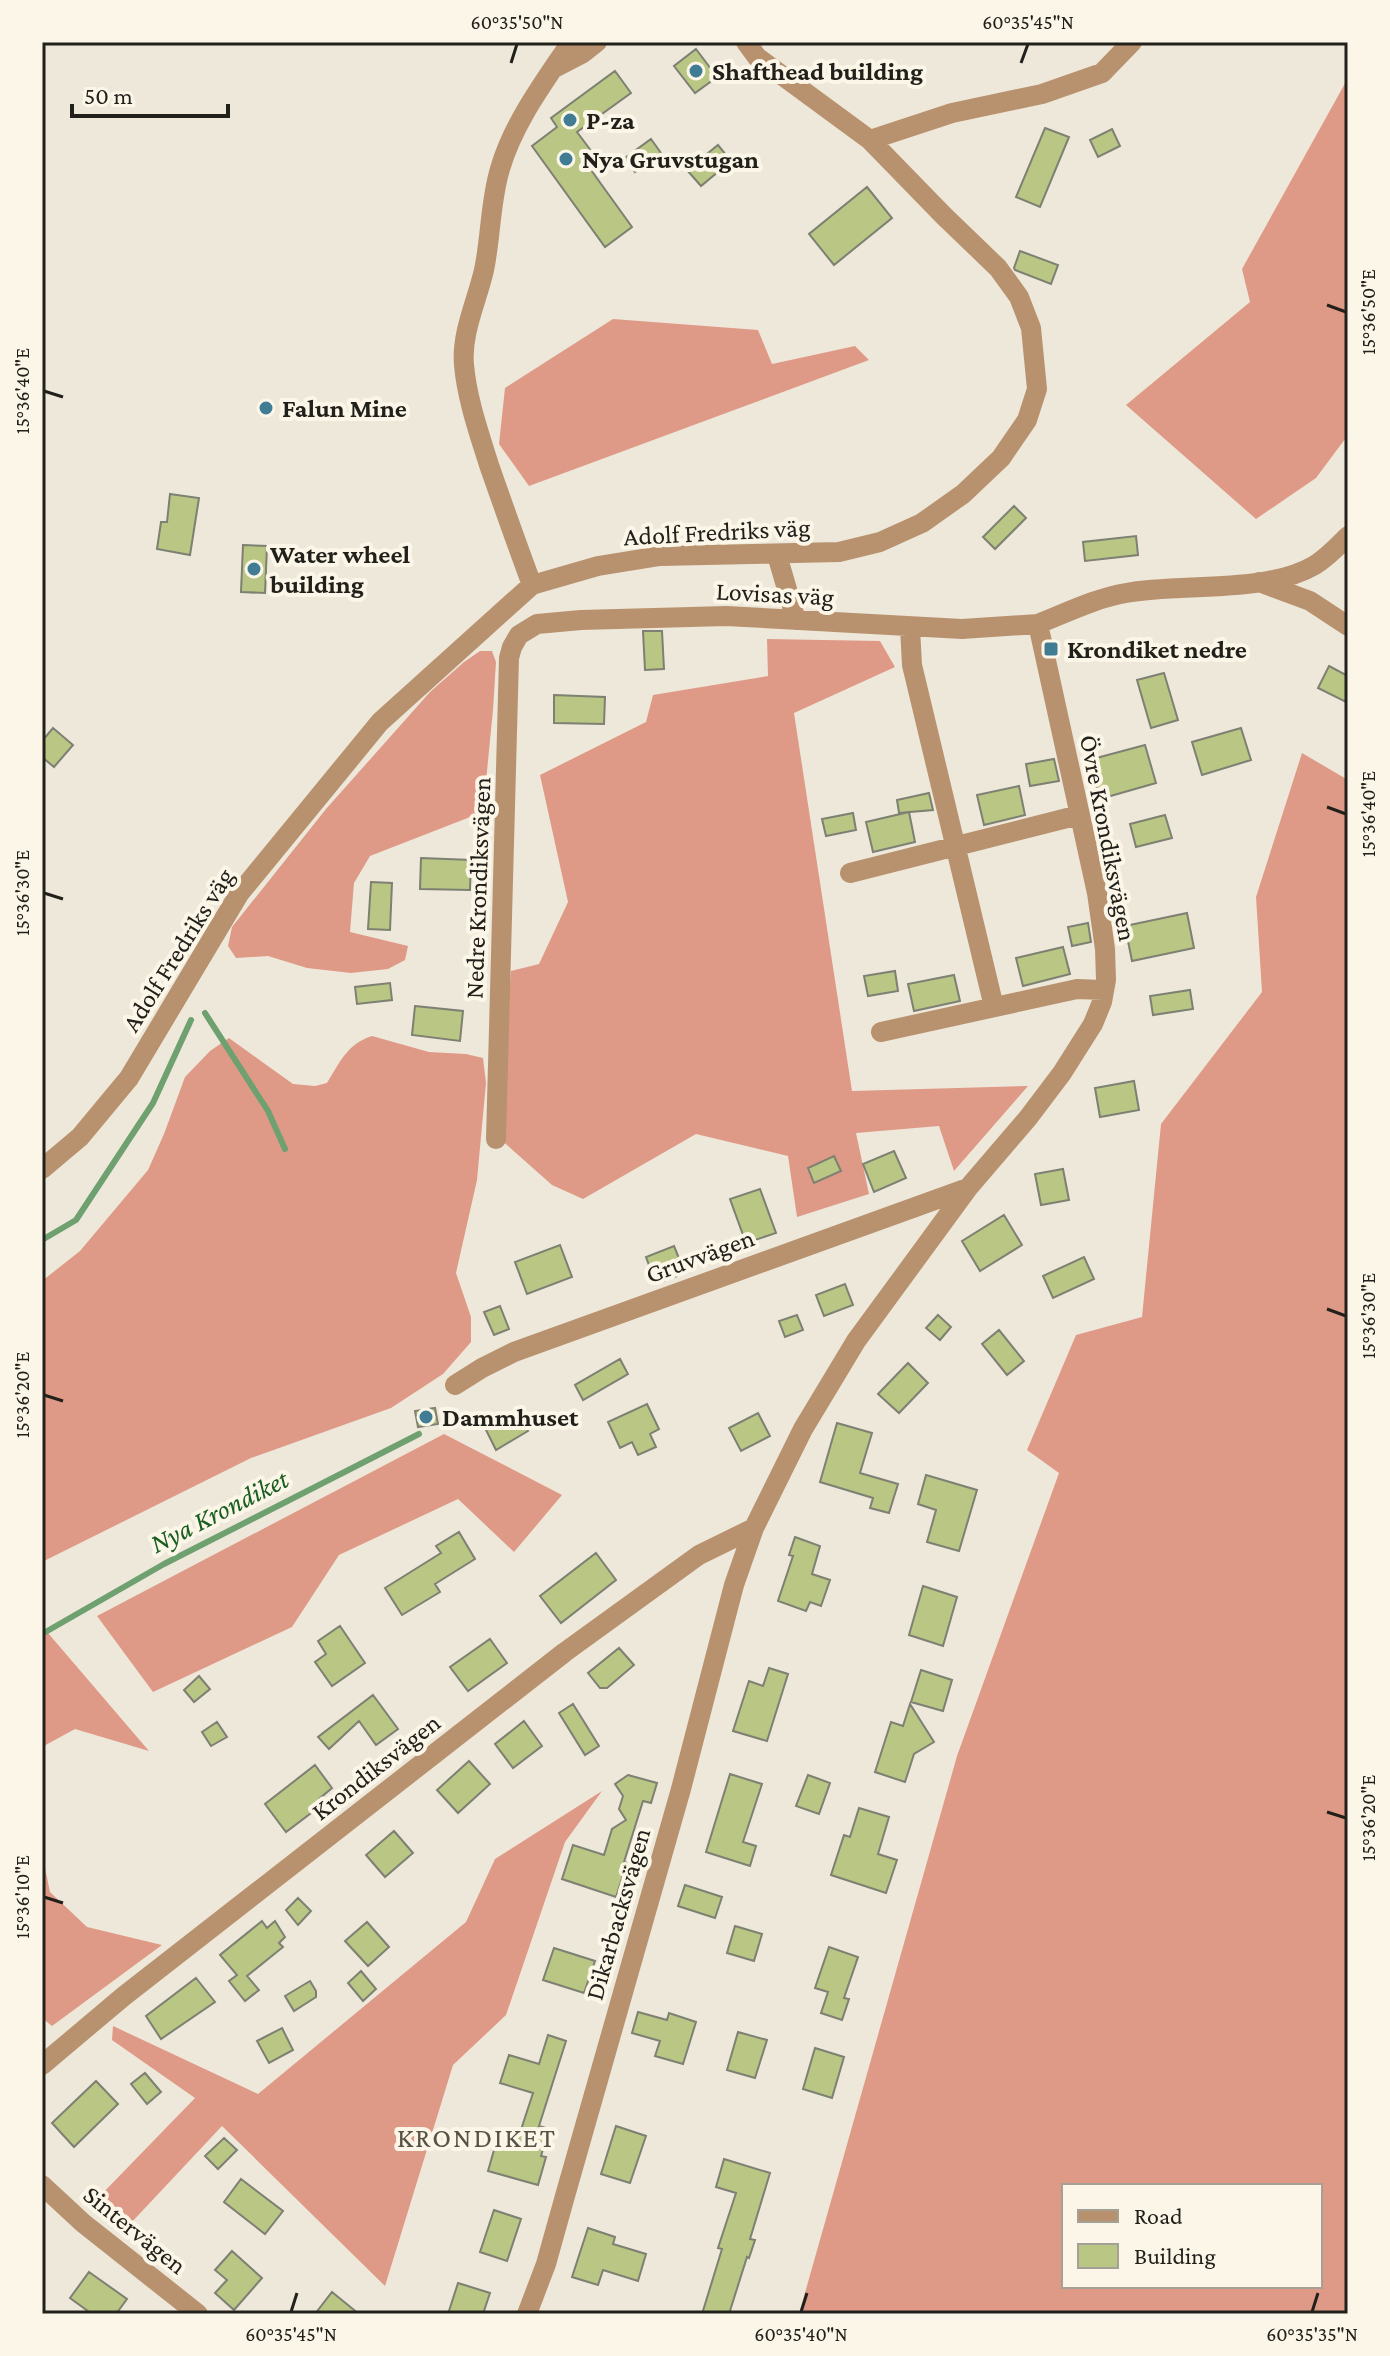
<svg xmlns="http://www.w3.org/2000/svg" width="1390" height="2356" viewBox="0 0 1390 2356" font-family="'Crimson Pro',serif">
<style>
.forest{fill:#df9a87;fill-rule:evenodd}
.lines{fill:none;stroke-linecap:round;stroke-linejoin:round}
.stream{stroke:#6fa070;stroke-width:6}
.building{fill:#b9c684;stroke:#7d8072;stroke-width:2}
.street{stroke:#b8926f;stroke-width:20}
.ticks{fill:none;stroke:#22201b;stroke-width:3}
.poi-dot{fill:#407c94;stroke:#fbf6e7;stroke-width:3}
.labels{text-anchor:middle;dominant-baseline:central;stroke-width:8;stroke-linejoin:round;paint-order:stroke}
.poi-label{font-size:26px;font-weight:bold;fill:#22201b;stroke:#fbf6e7;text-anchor:start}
.street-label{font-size:26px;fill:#22201b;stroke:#fbf6e7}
.water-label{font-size:28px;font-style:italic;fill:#175e1f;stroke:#fbf6e7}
.neighbourhood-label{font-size:28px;letter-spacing:2px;fill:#575246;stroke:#fbf6e7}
.neatline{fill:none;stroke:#22201b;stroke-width:3}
.ticks-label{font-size:20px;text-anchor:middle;fill:#22201b}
</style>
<rect width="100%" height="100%" fill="#eee8da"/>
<path class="forest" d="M1348,78V435L1316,478L1256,519L1126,405L1250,302L1242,269Z
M613,319L758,330L772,364L855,346L869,360L529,486L499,444L505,388Z
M767,639L880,641L895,667L794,713L852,1091L1028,1086L954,1171L939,1126L856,1133L869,1194L797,1217L788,1156L696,1134L583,1199L552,1185L498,1137L511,971L539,964L568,902L540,775L646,722L653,695L768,676Z
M480,651H492L496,662L493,710L483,812L370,856L354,883L350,932L408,946L405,960L388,969L351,973L307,968L268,956L236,958L228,946L232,927L326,809L430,692L464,662Z
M1302,753L1348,780V2314H799L957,1756L1059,1473L1027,1450L1076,1335L1142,1317L1161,1124L1262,992L1256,897ZM1320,2186V2286H1064V2186Z
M372,1036L429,1052L466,1054L483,1058L486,1083L477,1180L456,1273L471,1317V1342L443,1374L391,1408L251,1458L42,1562V1281L80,1251L148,1170L164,1134L185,1077L210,1051L229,1038L293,1084L315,1086L327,1083C340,1062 347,1044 372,1036Z
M444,1434L562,1495L514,1552L458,1499L339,1555L292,1627L153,1692L97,1616Z
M42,1626L149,1751L75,1729L42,1747Z
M602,1791L565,1842L506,2015L453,2065L385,2286L222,2126L130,2224L98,2198L195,2098L112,2040L113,2026L258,2094L466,1922L495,1859Z
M42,1853L50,1892L87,1927L162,1945L52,2026L42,2018Z"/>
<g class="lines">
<path class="stream" d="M205,1013L268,1111L285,1149
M42,1240L76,1220L153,1103L191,1020
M42,1634L164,1564L419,1434"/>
</g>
<path class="building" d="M696,49L717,77L695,93L674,66Z
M615,71L631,93L577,132L595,156L586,163L632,227L605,247L532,146L557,127L551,118Z
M1045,128L1069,137L1040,207L1016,197Z
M1112,129L1120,146L1098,157L1090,140Z
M651,139L661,153L635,172L625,158Z
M718,145L731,161L701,186L687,170Z
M867,187L892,218L834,265L809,234Z
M1020,251L1058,265L1051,284L1015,270L1014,268Z
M170,494L199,498L190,555L157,549L161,522H167Z
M1014,506L1026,518L995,549L983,537Z
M1136,536L1138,555L1085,561L1083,542Z
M243,545L267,546L265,593L241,592Z
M643,631H662L664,669L645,670Z
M1329,666L1348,676V703L1318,688Z
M1164,673L1178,720L1151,728L1137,680Z
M554,695L605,697L604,724L554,723Z
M53,728L73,745L54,767L42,757V741Z
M1241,728L1251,760L1202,775L1192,742Z
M1145,745L1156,783L1100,799L1089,760Z
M1054,759L1059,781L1030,786L1026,764Z
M1019,786L1025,815L984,825L977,795Z
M929,793L933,810L899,813L897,800Z
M909,812L915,842L873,852L866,822Z
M853,813L856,830L826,836L822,819Z
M1165,815L1172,838L1136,847L1130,824Z
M421,858L471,860L470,890L420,889Z
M371,882L392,883L390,930L368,929Z
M1187,913L1194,948L1132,961L1125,926Z
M1088,923L1091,942L1072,946L1068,927Z
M1063,947L1070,974L1023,986L1016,958Z
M895,971L898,991L868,996L864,976Z
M954,975L960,1001L914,1011L908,984Z
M390,983L392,1000L357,1004L355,987Z
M1190,990L1193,1009L1153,1015L1150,996Z
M415,1006L463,1011L460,1041L412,1035Z
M1134,1081L1139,1110L1100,1117L1095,1088Z
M894,1151L906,1178L874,1192L863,1164Z
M834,1156L841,1171L814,1183L808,1168Z
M1063,1169L1069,1200L1041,1205L1035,1174Z
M760,1189L776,1233L746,1243L730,1199Z
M1004,1215L1022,1245L980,1271L962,1241Z
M560,1245L572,1277L527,1294L515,1262Z
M674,1246L685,1273L656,1284L646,1257Z
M1084,1257L1094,1279L1053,1298L1043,1276Z
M845,1284L853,1305L824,1316L816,1295Z
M500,1306L509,1329L494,1335L484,1312Z
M797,1315L803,1330L785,1337L779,1321Z
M938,1315L951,1327L940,1340L926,1328Z
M999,1330L1024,1361L1007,1375L982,1344Z
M620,1359L628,1374L583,1400L575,1385Z
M908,1363L928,1383L899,1413L878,1394Z
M647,1404L659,1429L650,1434L656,1447L638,1455L632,1442L620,1448L608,1422Z
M435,1408L438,1424L418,1427L415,1411Z
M758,1413L770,1436L741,1451L729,1428Z
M519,1414L528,1431L496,1450L486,1430Z
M837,1423L872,1433L860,1473L898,1484L889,1513L870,1508L873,1498L820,1482Z
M926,1475L977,1490L959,1551L927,1542L936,1510L918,1504Z
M459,1532L475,1559L435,1584L440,1592L402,1615L385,1588L441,1553L436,1546Z
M795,1537L820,1546L812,1574L830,1580L821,1606L810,1602L806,1611L778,1601L793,1556L789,1555Z
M596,1553L616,1580L561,1623L540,1596Z
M923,1586L957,1597L943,1646L909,1635Z
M340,1626L365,1663L332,1686L315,1662L326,1654L318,1641Z
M490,1639L507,1663L468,1691L450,1667Z
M619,1648L634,1665L607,1688H600L588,1673Z
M769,1668L788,1674L767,1741L733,1731L749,1681L763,1686Z
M921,1670L952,1680L943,1711L911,1702Z
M199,1676L210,1689L194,1702L184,1690Z
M373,1695L398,1729L376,1745L359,1721L329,1749L318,1737Z
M573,1704L599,1746L585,1755L559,1713Z
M910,1704L934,1742L914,1754L905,1782L875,1772L891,1722L903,1726Z
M524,1721L542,1746L513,1768L495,1744Z
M217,1722L227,1737L211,1746L202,1732Z
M469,1761L490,1784L458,1813L437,1790Z
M315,1765L332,1788L319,1799L323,1804L286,1832L265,1804Z
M730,1774L762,1784L743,1842L756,1846L750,1866L706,1852Z
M628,1775L657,1783L651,1803L643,1801L624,1862L627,1863L616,1897L562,1879L573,1845L604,1855L612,1829L626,1820L619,1809L623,1796L615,1784Z
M808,1775L830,1783L819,1814L796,1806Z
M859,1808L889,1817L878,1854L897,1860L886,1893L831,1875L844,1835L850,1837Z
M394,1831L413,1853L385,1877L366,1855Z
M685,1885L722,1897L715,1918L678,1906Z
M298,1898L311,1911L298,1925L286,1910Z
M262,1921L267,1928L275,1921L285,1937L279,1943L283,1947L247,1976L259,1990L245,2001L229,1981L237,1975L220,1955Z
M367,1922L389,1947L368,1966L345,1941Z
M735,1926L762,1934L754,1961L727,1953Z
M829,1947L858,1957L844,1998L849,1999L842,2020L821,2013L828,1992L815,1988Z
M554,1948L595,1961L584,1993L543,1980Z
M361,1971L376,1989L363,2001L348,1983Z
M196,1978L215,2002L161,2039L146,2016Z
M310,1981L316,1991V1997L294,2011L285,1996Z
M638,2012L667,2020L669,2013L696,2022L683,2064L655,2056L660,2041L632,2033Z
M282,2028L293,2050L269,2063L257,2041Z
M738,2032L767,2040L755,2078L727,2070Z
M548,2035L566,2041L539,2126L549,2129L541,2156L546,2157L538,2185L488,2171L496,2143L515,2148L533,2093L500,2083L509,2055L539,2064Z
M815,2048L844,2057L832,2098L803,2089Z
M145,2073L161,2092L147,2104L131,2084Z
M96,2081L118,2104L74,2147L52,2123Z
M616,2126L646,2136L630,2183L601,2174Z
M224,2138L237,2150L218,2169L205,2156Z
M724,2159L770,2173L750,2239L755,2240L749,2258L747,2257L729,2314H702L722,2249L718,2248L736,2193L716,2187Z
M241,2179L283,2211L265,2234L224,2202Z
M494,2210L521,2219L507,2261L480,2252Z
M588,2228L615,2237L613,2244L646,2254L638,2281L603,2270L598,2285L572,2277Z
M232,2251L262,2278L234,2310L215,2293L227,2280L215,2270Z
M89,2272L127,2299L116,2314H92L70,2298Z
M458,2283L490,2293L483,2314H448Z
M332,2292L359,2314H315Z"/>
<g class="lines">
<path class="street" d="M556,67L583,53L597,42
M870,140L952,113L1042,94L1102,73L1132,42
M777,555L796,620
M1259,582L1310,601L1348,626
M532,585C517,545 503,505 489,465C479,433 467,399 464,365C461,333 477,301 484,270C491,237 490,202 500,169C513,123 545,81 571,42
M910,628L912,665L994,1007
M850,873L1079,815
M881,1032L1077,989L1103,990
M496,1139L509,658L512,647L519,635L537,624L581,620L726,616L962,629L1038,624
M42,1169L80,1137L129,1078L239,894L380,722L532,585L598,566L660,556L839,552L880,542L922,523L963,494L1001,458L1027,420L1037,389L1031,328L1019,297L998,268L944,216L870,140L757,57L746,42
M455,1385L482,1368L514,1352L968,1188
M42,2065L124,1996L565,1652L699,1555L754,1528
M42,2185L83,2223L198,2314
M527,2314L546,2264L565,2196L681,1789L734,1585L754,1528L803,1429L856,1341L968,1188L1028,1118L1062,1073L1093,1024L1102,1002L1106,980L1105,949L1097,893L1038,624C1066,613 1096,598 1126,593C1182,583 1266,594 1315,565C1328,557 1338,546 1348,536"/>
</g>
<path class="ticks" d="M511,63L517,44M1021,63L1028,44M1327,305L1346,312M44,391L63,397M1327,807L1346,814M44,893L63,899M1327,1309L1346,1316M44,1395L63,1401M1327,1812L1346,1818M44,1897L63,1903M291,2312L297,2293M801,2312L807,2293M1312,2312L1318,2293"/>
<g class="poi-dot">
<circle cx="696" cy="71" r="8"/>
<circle cx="570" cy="120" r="8"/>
<circle cx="566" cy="159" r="8"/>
<circle cx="266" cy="408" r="8"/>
<circle cx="254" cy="569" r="8"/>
<rect x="1043" y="641" width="16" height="16" rx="4"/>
<circle cx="426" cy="1417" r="8"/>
</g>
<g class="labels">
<g class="poi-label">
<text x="712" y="71">Shafthead building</text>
<text x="586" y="120">P-za</text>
<text x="582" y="159">Nya Gruvstugan</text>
<text x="282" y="408">Falun Mine</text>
<text x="270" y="554">Water wheel<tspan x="270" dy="30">building</tspan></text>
<text x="1067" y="649">Krondiket nedre</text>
<text x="442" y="1417">Dammhuset</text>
</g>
<g class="street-label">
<text transform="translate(717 532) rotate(-3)">Adolf Fredriks väg</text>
<text transform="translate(775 594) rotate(3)">Lovisas väg</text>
<text transform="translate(1108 838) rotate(79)">Övre Krondiksvägen</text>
<text transform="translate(478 888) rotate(-88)">Nedre Krondiksvägen</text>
<text transform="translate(178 950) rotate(-58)">Adolf Fredriks väg</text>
<text transform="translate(700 1256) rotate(-20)">Gruvvägen</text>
<text transform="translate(376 1767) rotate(-38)">Krondiksvägen</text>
<text transform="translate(618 1914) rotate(-74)">Dikarbacksvägen</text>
<text transform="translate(135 2230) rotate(39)">Sintervägen</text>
</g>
<g class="water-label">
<text transform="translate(219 1511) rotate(-27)">Nya Krondiket</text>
</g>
<g class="neighbourhood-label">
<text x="477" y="2137">KRONDIKET</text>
</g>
</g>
<rect width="1390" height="2356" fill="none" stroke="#fbf6e7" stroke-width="88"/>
<rect x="1062" y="2184" width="260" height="104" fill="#fbf6e7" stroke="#a4a095" stroke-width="2"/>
<rect x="1078" y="2210" width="40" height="12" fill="#b8926f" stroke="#a4a095" stroke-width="2"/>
<text x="1134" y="2224" font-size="24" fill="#22201b">Road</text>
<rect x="1078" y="2244" width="40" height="24" fill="#b9c684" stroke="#a4a095" stroke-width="2"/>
<text x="1134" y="2264" font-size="24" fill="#22201b">Building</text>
<path d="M72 104v12h156v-12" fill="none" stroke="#22201b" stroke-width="4"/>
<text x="84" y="104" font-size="24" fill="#22201b" stroke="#fbf6e7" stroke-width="6" paint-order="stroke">50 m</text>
<rect x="44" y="44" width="1302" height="2268" class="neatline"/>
<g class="ticks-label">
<text x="517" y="29">60°35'50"N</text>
<text x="1028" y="29">60°35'45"N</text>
<text transform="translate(1368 312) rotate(-90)" y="7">15°36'50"E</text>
<text transform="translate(22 391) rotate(-90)" y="7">15°36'40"E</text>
<text transform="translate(1368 814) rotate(-90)" y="7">15°36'40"E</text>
<text transform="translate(22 893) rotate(-90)" y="7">15°36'30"E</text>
<text transform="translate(1368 1316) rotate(-90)" y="7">15°36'30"E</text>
<text transform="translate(22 1395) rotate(-90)" y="7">15°36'20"E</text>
<text transform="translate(1368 1818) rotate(-90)" y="7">15°36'20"E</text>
<text transform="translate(22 1897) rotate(-90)" y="7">15°36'10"E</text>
<text x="291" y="2341">60°35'45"N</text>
<text x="801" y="2341">60°35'40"N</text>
<text x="1312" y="2341">60°35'35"N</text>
</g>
</svg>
